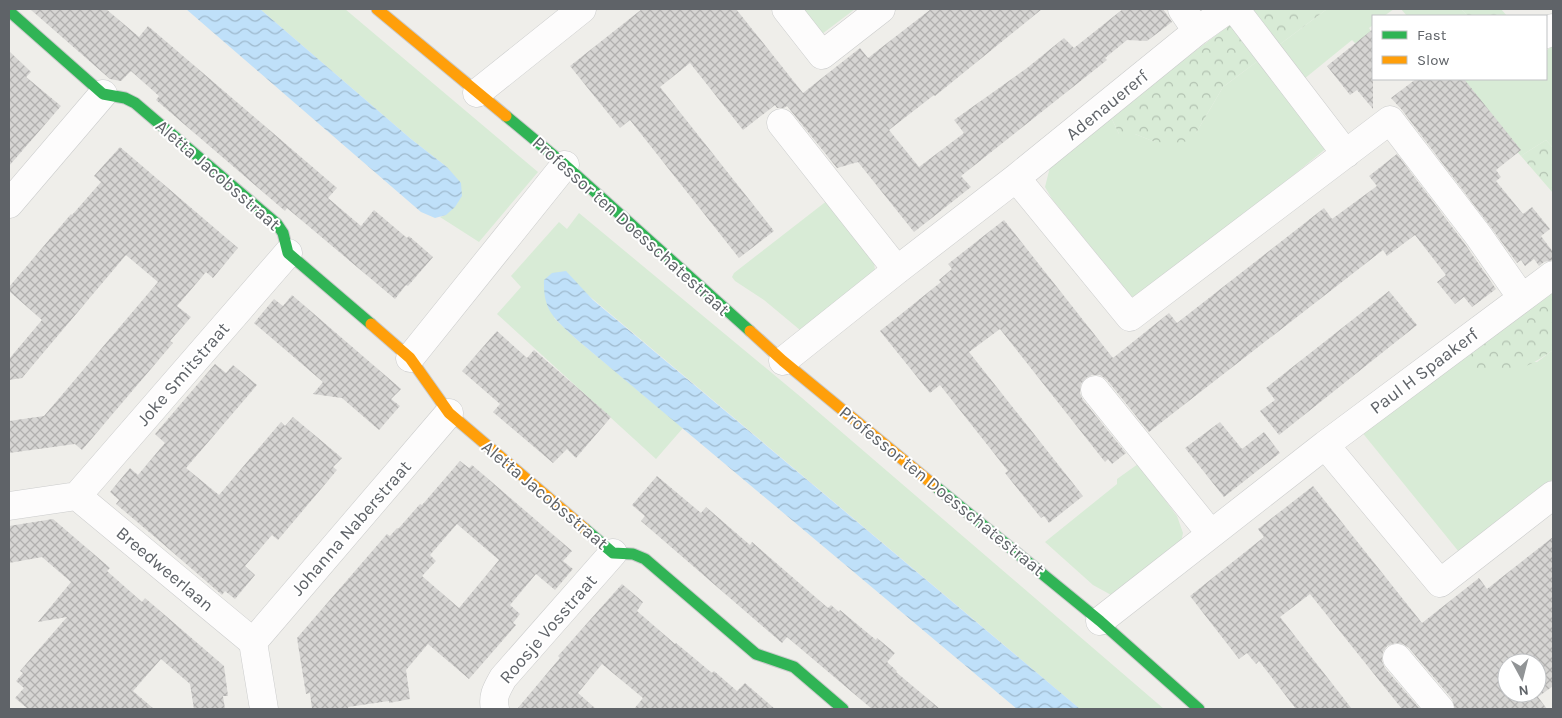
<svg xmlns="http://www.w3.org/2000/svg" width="1562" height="718" viewBox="0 0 1562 718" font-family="Karla,sans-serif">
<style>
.green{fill:#d8ebd6}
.forest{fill:url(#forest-crowns)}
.water{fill:url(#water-waves)}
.building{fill:url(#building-cross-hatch);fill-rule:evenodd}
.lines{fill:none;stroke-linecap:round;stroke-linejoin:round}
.street-casing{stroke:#cbcccc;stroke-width:29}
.fast-casing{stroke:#cacacb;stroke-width:13}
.slow-casing{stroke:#cacacb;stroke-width:13}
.street{stroke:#fdfcfc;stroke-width:28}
.fast{stroke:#30b455;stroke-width:11}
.slow{stroke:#ff9f0a;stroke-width:11}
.labels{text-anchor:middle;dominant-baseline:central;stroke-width:4;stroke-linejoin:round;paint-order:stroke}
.street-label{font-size:18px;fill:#5f6368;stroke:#fff}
</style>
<defs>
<pattern id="forest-crowns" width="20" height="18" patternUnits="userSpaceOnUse" patternTransform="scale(1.25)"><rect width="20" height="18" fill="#d8ebd6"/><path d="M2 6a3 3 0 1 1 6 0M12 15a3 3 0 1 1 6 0" fill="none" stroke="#b2c2b1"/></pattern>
<pattern id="water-waves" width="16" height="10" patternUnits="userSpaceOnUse" patternTransform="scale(1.25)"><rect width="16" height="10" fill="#bfe0f9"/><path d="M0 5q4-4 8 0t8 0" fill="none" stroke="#9eb9cd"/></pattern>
<pattern id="building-cross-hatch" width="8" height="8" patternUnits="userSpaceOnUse" patternTransform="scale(1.25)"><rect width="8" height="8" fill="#d6d5d3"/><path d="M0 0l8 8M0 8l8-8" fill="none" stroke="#b1b0af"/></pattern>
</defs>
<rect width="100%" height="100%" fill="#efeeea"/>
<path class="green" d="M260,9H345L538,172L479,242L440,217L446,215L447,167L411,139Z
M802,9H855L822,34Z
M1327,9H1394L1384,16H1373V25L1369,28L1373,34V44L1364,52L1352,40L1288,92L1345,133L1154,289L1132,297L1052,199L1045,187L1051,163L1110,115L1119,134H1135L1155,142L1196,133L1223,87Z
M1401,9H1461L1468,16H1407Z
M1553,45V148L1546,140L1521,156L1472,102L1455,79H1546V51Z
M828,200L874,261L875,271L800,330L764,300L735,281L732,277L734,273Z
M579,213L802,398L1164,709H1080L588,295L554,318L575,338L683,428L656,459L497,314L521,287L511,276L559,222L567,229Z
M1553,350V479L1459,552L1361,431L1454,359L1537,362Z
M1138,464L1177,516L1183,533L1181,542L1113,596L1093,585L1045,542L1117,484V479Z"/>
<path class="forest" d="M1251,9H1327L1223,87L1196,133L1190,141L1173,143L1155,142L1135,134H1119L1110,115Z
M1461,9H1501L1507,16H1468Z
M1546,140L1553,148V193L1521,156Z
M1553,290V350C1520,374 1508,372 1469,372L1454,359Z"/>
<path class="water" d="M186,9H260L411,139L447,167L461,183L462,196L455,207L446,215L435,218L421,212Z
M566,271L593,300L1080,709H1017L575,338C554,318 543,311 544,280L552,273Z"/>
<path class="building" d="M30,9H106L139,37L148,26L337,188L328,198L361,226L374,210L407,238L409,236L433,257L408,286L406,285L395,299L287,208L285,211L156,100L159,96L131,71L121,81L110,79Z
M642,9H736L803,93L860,48L868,58L931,9H1042L935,96L934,95L889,130L919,167L964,133L954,120L1027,68L1064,38L1074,48L1123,9H1163L1172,22L1147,41L1127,40L1105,58L1107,60L961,176L971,187L914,232L858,162L837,168L787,106L784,108H777L775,105L743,130L690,63L660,87L774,231L739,258L630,120L620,128L570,66Z
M1373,29V109L1357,90L1350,95L1327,66Z
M9,51L31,72L26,77L61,106L9,166Z
M1416,79H1464L1521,150L1496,170L1501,177L1496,181L1523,214L1532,207L1550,229L1541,236L1553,252L1552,260L1544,262L1539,266L1534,259L1525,266L1521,260L1517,263L1490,226L1402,110L1391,98Z
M120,147L238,248L213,278L206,272L177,306L191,317L170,341L173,343L82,450L75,444L9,453V421L44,416L158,282L126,255L22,378L9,380V359L42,320L9,291V287L71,214L72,215L101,182L94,176Z
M1397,154L1465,244L1496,289L1472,307L1464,297L1455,304L1437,282L1446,275L1415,235L1387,256L1383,250L1149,432L1107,380L1100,375H1092L1086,378L1081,384L1080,393L1083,400L1126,453L1112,464L1108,459L1105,462L1000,329L969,352L1083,496L1049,523L1044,516L1041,518L1005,473L1008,471L940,385L930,393L880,331L941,282L939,280L952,269L948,264L1004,220L1113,358L1169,313L1177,323L1324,208L1332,219L1377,186L1369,176Z
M1389,291L1417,325L1279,435L1260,411L1275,400L1266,388Z
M292,295L401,389L391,399L400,406L379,430L342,398L313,394L323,382L254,323L274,299L283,306Z
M497,331L527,358L534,350L611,417L576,458L567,449L553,463L493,412L500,404L462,371Z
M215,364L226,373L233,365L257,385L186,468L219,495L281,422L285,426L293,417L342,458L333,467L337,470L278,540L272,535L245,566L255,575L235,599L225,591L222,595L162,543L116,504L119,500L110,492L130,468L138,475L165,443L155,434Z
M1220,422L1242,449L1264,432L1280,453L1224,497L1185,448Z
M460,461L469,468L472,465L572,551L563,561L573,569L555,590L536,574L510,605L520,614L513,623L516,625L469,679L428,644L406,670L410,699L389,703V701L348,707L349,709H312L310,693L306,694L297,638L387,534L390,536L397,528L398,529L420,504L422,505ZM457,524L499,560L459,608L422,576L436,561L430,555Z
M657,476L701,513L706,507L750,545L752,542L828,608L831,605L839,612L840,610L876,640L877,638L895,653L887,662L897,671L896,672L940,709H872L787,637L782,643L641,521L645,516L632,505Z
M1313,486L1422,623L1479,578L1487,589L1553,537V686L1538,697L1547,709H1455L1452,699L1409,648L1403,644L1395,643L1387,646L1383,652L1382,661L1385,668L1420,709H1402L1310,594L1280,617L1352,709H1296L1259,661L1256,664L1247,653L1239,659L1190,596L1264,537L1258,529ZM1507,663H1537V693H1507Z
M53,519L110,568L107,571L142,602L145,598L224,666L228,696H223L225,709H194L190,684L161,659L133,691L154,709H28L15,698L24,688L16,681L23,673L20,671L67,617L38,622L71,582L42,557L9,563V526Z
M622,584L643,602L637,611L675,644L676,643L712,673L714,671L737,691L745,683L775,709H634L643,698L602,664L578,693L596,709H517L560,658L558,656Z"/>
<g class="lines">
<defs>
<path id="street" d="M786,9L822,55L881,9
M1182,9L1197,31
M1235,9L1346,154
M1546,34L1553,28
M477,93L582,9
M781,123L897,270
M1016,178L1197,31L1228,9
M9,204L103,94
M410,358L565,165
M783,361L897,270L1016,178L1130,317L1390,120L1478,235L1522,298
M1095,390L1211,534
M1325,445L1553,275
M77,496L288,253
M9,506L77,496L253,642L264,709
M1100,621L1325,445L1440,583L1553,495
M253,642L449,413
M1397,658L1440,709
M495,709C492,696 497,689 503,678L613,553"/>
<path id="fast" d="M9,11L103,94L125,98L135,103L277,224L283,233L288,253L371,324
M506,116L565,165L750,331
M935,486L1100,621L1199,709
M585,529L613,553L633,554L645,559L756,654L794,667L843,709"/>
<path id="slow" d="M377,9L506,116
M371,324L410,358L449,413L585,529
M750,331L783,361L935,486"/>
</defs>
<use href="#street" class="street-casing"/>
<use href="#fast" class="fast-casing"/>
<use href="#slow" class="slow-casing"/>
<use href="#street" class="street"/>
<use href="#fast" class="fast"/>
<use href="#slow" class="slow"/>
</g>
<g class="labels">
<g class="street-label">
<text transform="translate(1107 105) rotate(-39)">Adenauererf</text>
<text transform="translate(218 175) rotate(41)">Aletta Jacobsstraat</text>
<text transform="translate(631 226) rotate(42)">Professor ten Doesschatestraat</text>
<text transform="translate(1424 371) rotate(-37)">Paul H Spaakerf</text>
<text transform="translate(183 374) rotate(-49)">Joke Smitstraat</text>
<text transform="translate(942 491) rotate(39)">Professor ten Doesschatestraat</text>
<text transform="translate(545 495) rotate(40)">Aletta Jacobsstraat</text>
<text transform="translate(351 528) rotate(-49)">Johanna Naberstraat</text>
<text transform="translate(165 569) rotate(40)">Breedweerlaan</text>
<text transform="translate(548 629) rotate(-49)">Roosje Vosstraat</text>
</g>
</g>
<rect width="1562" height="718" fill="none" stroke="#5f6368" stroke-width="20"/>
<rect x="1372" y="15" width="175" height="65" fill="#ffffff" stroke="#bfc1c3"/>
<rect x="1382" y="31" width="25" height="8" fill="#30b455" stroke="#bfc1c3"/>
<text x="1417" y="40" font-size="15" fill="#5f6368">Fast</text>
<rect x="1382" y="56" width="25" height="8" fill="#ff9f0a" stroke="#bfc1c3"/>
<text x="1417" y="65" font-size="15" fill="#5f6368">Slow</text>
<g transform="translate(1522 678) rotate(173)"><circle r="24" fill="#ffffff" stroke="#bfc1c3"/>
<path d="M0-4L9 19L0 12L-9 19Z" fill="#919496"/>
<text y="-8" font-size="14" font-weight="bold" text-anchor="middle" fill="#5f6368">N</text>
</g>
</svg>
